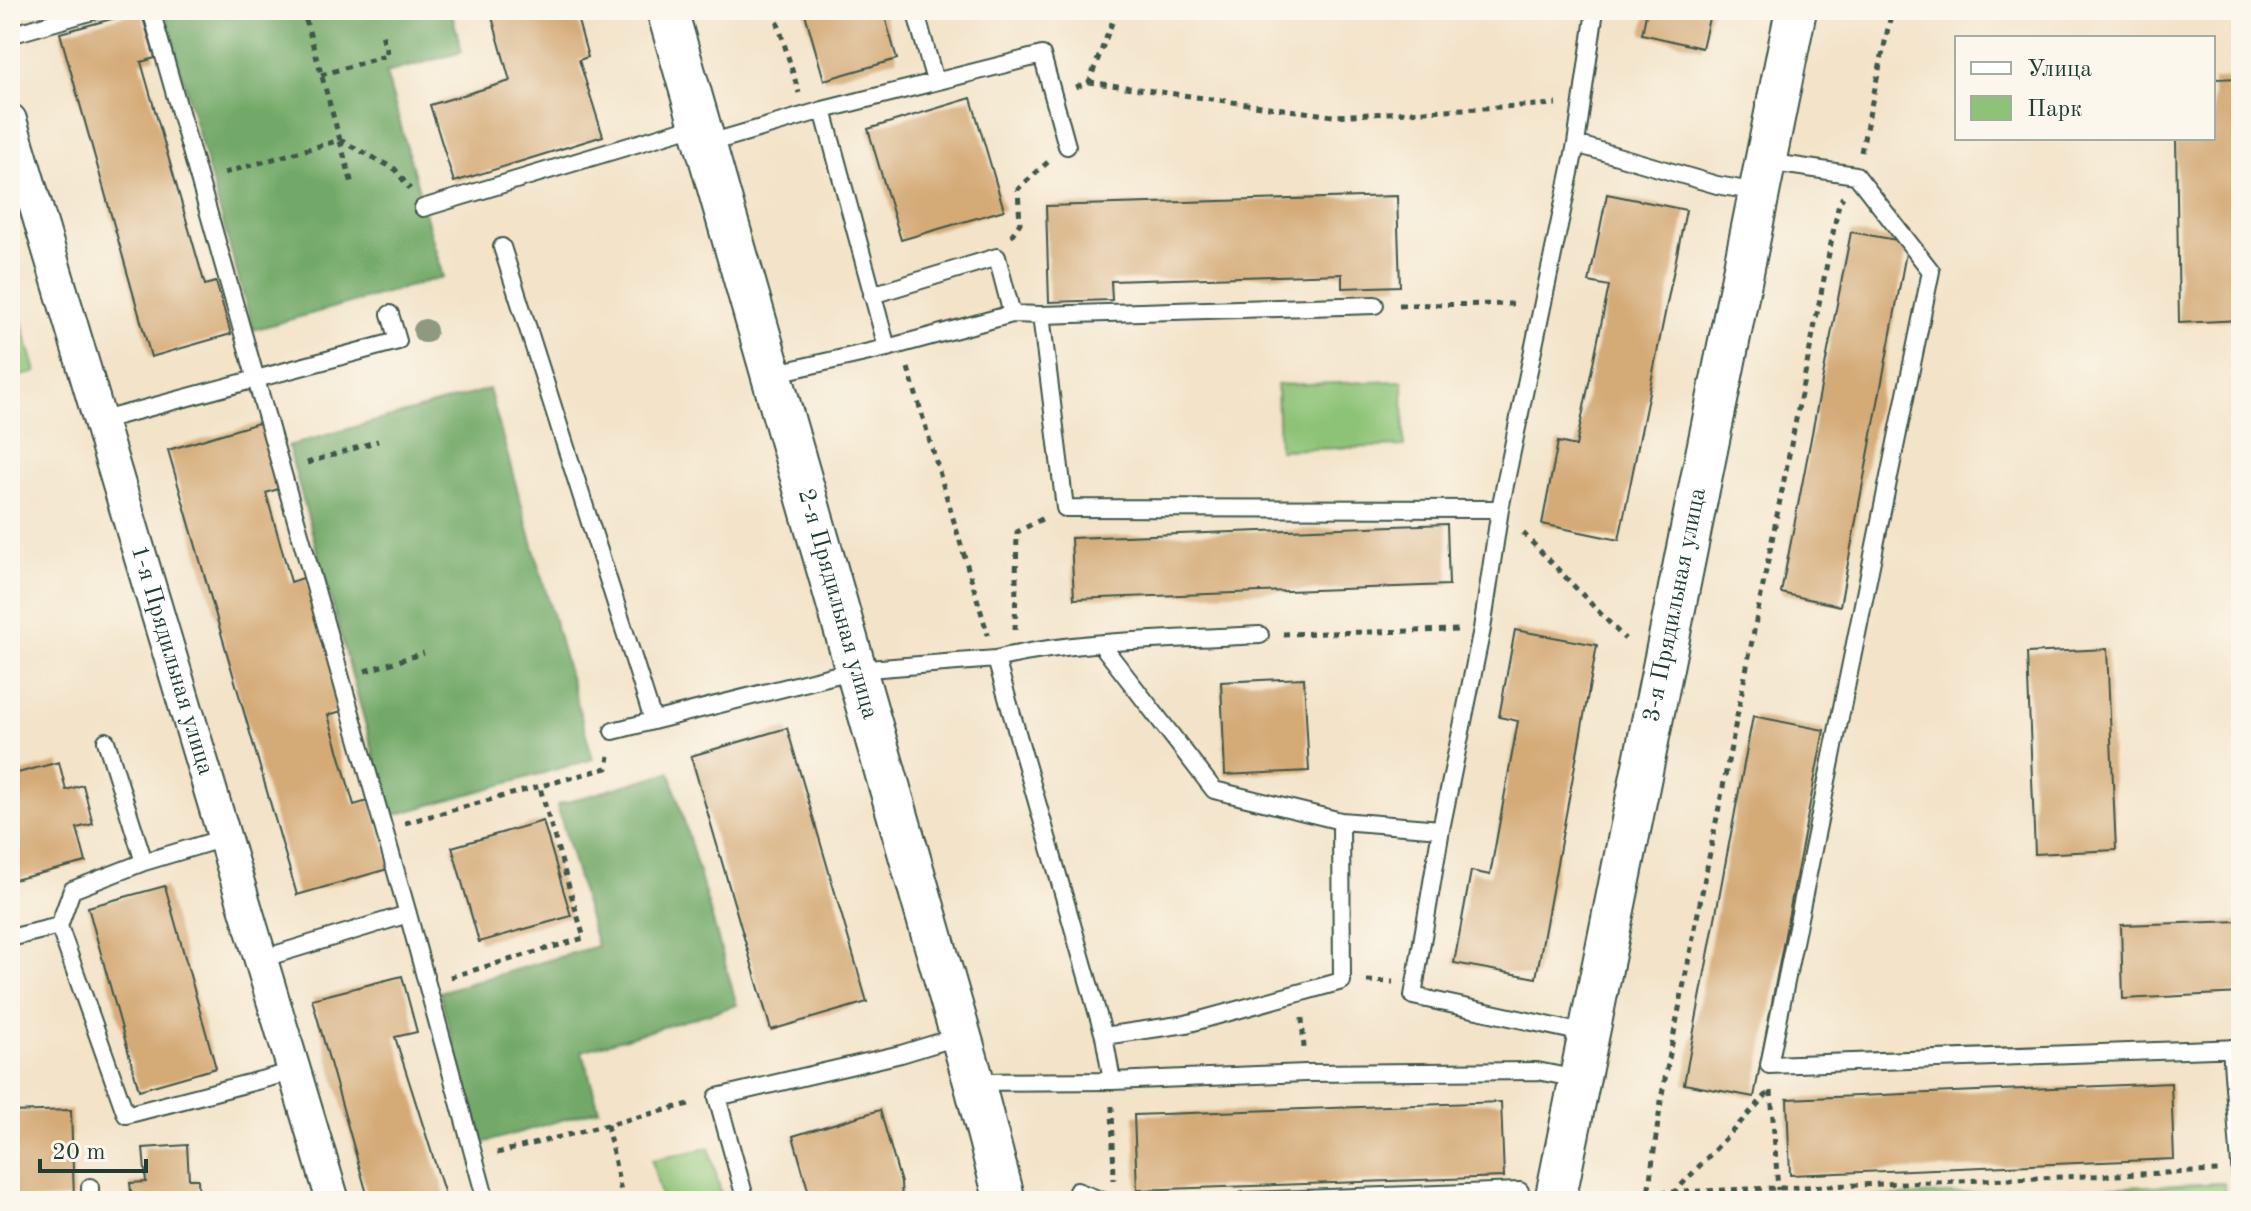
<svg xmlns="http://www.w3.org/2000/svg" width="2251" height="1211" viewBox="0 0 2251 1211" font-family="'Old Standard TT',serif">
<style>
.green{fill:#8dc376;stroke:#568055;stroke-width:2}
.forest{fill:#72a967;stroke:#48734e;stroke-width:2}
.building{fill:#d4aa77}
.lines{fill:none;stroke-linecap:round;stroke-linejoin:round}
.service-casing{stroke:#3f564a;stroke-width:20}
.minor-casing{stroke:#3f564a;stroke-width:36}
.tertiary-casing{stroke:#3f564a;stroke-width:44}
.path{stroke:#3f564a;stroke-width:5;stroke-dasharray:6 6;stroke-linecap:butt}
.service{stroke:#fff;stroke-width:16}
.minor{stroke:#fff;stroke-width:32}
.tertiary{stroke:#fff;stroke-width:40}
.tree{fill:#8d9a7f}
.labels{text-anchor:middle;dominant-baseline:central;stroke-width:6;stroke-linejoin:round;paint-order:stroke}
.street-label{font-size:24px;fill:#1f3d34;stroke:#fbf7ec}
</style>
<rect width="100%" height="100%" fill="#fbf7ec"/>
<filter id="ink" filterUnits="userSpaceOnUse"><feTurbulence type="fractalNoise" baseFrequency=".0125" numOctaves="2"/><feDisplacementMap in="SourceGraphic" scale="16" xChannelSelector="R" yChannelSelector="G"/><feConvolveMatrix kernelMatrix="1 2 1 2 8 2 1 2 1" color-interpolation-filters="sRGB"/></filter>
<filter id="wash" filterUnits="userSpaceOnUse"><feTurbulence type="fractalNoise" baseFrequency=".006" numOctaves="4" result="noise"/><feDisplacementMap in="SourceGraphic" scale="32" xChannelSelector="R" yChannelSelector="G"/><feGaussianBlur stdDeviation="1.8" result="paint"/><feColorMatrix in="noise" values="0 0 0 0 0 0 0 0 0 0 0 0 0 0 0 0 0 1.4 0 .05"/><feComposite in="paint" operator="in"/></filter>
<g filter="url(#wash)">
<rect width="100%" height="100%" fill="#f3e3c8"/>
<path class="green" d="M10,283L36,372L10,379Z
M1403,381L1404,446L1279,450L1277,385Z
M709,1148L723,1201H662L652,1160Z
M2224,1183L2225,1201H1778Z"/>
<path class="forest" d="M193,10H451L462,52L386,73L443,277L253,330L166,17Z
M489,389L593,759L391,816L288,446Z
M670,772L737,1005L582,1051L599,1109L483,1143L439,992L597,946L557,805Z"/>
<g id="blocks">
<path class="building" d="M490,10H575L588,57L579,60L603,136L454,182L430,105L510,81Z
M804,10H883L897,59L824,80Z
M1647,10H1711L1702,48L1642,34Z
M141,11L155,58L141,62L205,285L216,282L231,334L151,357L60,33Z
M2241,78V320L2179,323L2176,138H2213V79Z
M971,98L1004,210L901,240L868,129Z
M1607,194L1686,210L1619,540L1542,524L1558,442L1576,446L1609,286L1589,282Z
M1397,196L1400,286L1342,288V274L1111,281L1112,300L1049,302L1046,206Z
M1851,232L1908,242L1840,606L1781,593Z
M262,422L281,488L266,493L291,582L306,577L345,710L328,715L354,805L371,800L391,868L297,895L168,450Z
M1447,524L1449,585L1074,599L1071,538Z
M1515,630L1597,645L1536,978L1454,963L1471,871L1490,875L1518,721L1499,717Z
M2107,649L2116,850L2035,854L2027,653Z
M1304,678L1309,771L1225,775L1221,682Z
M1753,716L1824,730L1754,1097L1684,1084Z
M787,728L867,1002L771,1030L691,756Z
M59,762L66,790L83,785L93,824L77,828L86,862L10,881V775Z
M543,821L571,916L479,942L452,847Z
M165,886L216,1068L139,1090L88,907Z
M2241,921V993L2123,999L2121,925Z
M402,976L417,1032L395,1037L447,1201H369L312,999Z
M2171,1083L2174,1159L1790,1175L1787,1099Z
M1501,1102L1504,1177L1137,1190L1134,1115Z
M71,1110L74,1198L10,1201V1112Z
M880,1110L901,1183L902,1201H832L828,1190L810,1197L793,1136Z
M187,1145L189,1179H198L199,1201H132L130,1183L146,1182L143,1148Z"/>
</g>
</g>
<g filter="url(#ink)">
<use href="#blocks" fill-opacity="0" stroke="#3f564a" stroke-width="2"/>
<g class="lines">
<defs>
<path id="service" d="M151,10L408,914
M915,10L935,81
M10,35L97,10
M823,110L887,348
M706,144L823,110L1042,55L1067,146
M1576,144L1595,10
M1766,162L1856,175L1931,271L1769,1065L2241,1048
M423,208L699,125
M502,247L653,720
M872,295L997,257L1012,314
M1375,305L1041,315L1065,508L1500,509
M772,374L887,348L1012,314L1041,315
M99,421L398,341L390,314
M1101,644L1214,790L1341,821L1342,981L1186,1024L1104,1036
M996,659L1104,1036L1112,1081
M613,731L855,670L996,659C1077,639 1176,640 1260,635
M106,741L144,862
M1341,821L1441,829
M59,926L126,1115L295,1071
M10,938L59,926L72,890L144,862L224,838
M261,959L408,914L486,1201
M1588,1034L1413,996L1441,829L1482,629L1500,509L1576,144L1717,185L1758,192
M2231,1048L2241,1178
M975,1082L1112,1081L1306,1073L1537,1071L1578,1079
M90,1187V1201
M1077,1191L1103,1201
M746,1201L717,1097L901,1054L960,1036
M1244,1201L1520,1191"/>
<g id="minor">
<path id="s1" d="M10,120L333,1201"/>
</g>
<g id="tertiary">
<path id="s2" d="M667,10L974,1082L1005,1201"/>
<path id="s3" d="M1555,1201L1796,10"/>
</g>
</defs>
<use href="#service" class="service-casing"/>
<use href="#minor" class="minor-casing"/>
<use href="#tertiary" class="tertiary-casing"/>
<path class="path" d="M774,10L799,93
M321,75L388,55L381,31
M1089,82L1333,116L1556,104
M1076,87L1089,82L1117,10
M340,140L395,169L410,189
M340,141L352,184
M1861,152L1892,10
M224,173L340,140L303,10
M1011,236L1020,223L1018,189L1048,162
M1399,305L1517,304
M908,368L988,635
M307,463L378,441
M1523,533L1625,639
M1015,630L1017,532L1042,519
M1283,634L1457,630
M365,671L424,653
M405,823L607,768L609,756
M450,977L584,938L540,788
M1367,981L1393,982
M1302,1018L1304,1048
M1771,1091L1778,1190
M1112,1106L1114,1180
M607,1125L623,1201
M497,1153L693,1103
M1648,1193L2218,1171
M1673,1194L1771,1090
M1647,1201L1662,1094L1839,203L1843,197"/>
<use href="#service" class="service"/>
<use href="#minor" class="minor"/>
<use href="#tertiary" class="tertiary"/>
</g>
<circle class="tree" cx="425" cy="331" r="12"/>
</g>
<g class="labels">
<g class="street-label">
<text stroke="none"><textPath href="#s2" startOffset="618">2-я Прядильная улица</textPath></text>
<text stroke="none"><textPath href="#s3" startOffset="608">3-я Прядильная улица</textPath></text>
<text stroke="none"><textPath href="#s1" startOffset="564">1-я Прядильная улица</textPath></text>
</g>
</g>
<rect width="2251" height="1211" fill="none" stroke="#fbf7ec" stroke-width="40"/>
<rect x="1955" y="36" width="260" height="104" fill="#fbf7ec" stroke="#a3ada2" stroke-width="2"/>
<rect x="1971" y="62" width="40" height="12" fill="#ffffff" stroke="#a3ada2" stroke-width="2"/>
<text x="2027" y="76" font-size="24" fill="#1f3d34">Улица</text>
<rect x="1971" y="96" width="40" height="24" fill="#8dc376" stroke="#a3ada2" stroke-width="2"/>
<text x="2027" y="116" font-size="24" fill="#1f3d34">Парк</text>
<path d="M40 1159v12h106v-12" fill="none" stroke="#1f3d34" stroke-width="4"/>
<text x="52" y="1159" font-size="24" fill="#1f3d34" stroke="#fbf7ec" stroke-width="6" paint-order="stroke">20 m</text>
</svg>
